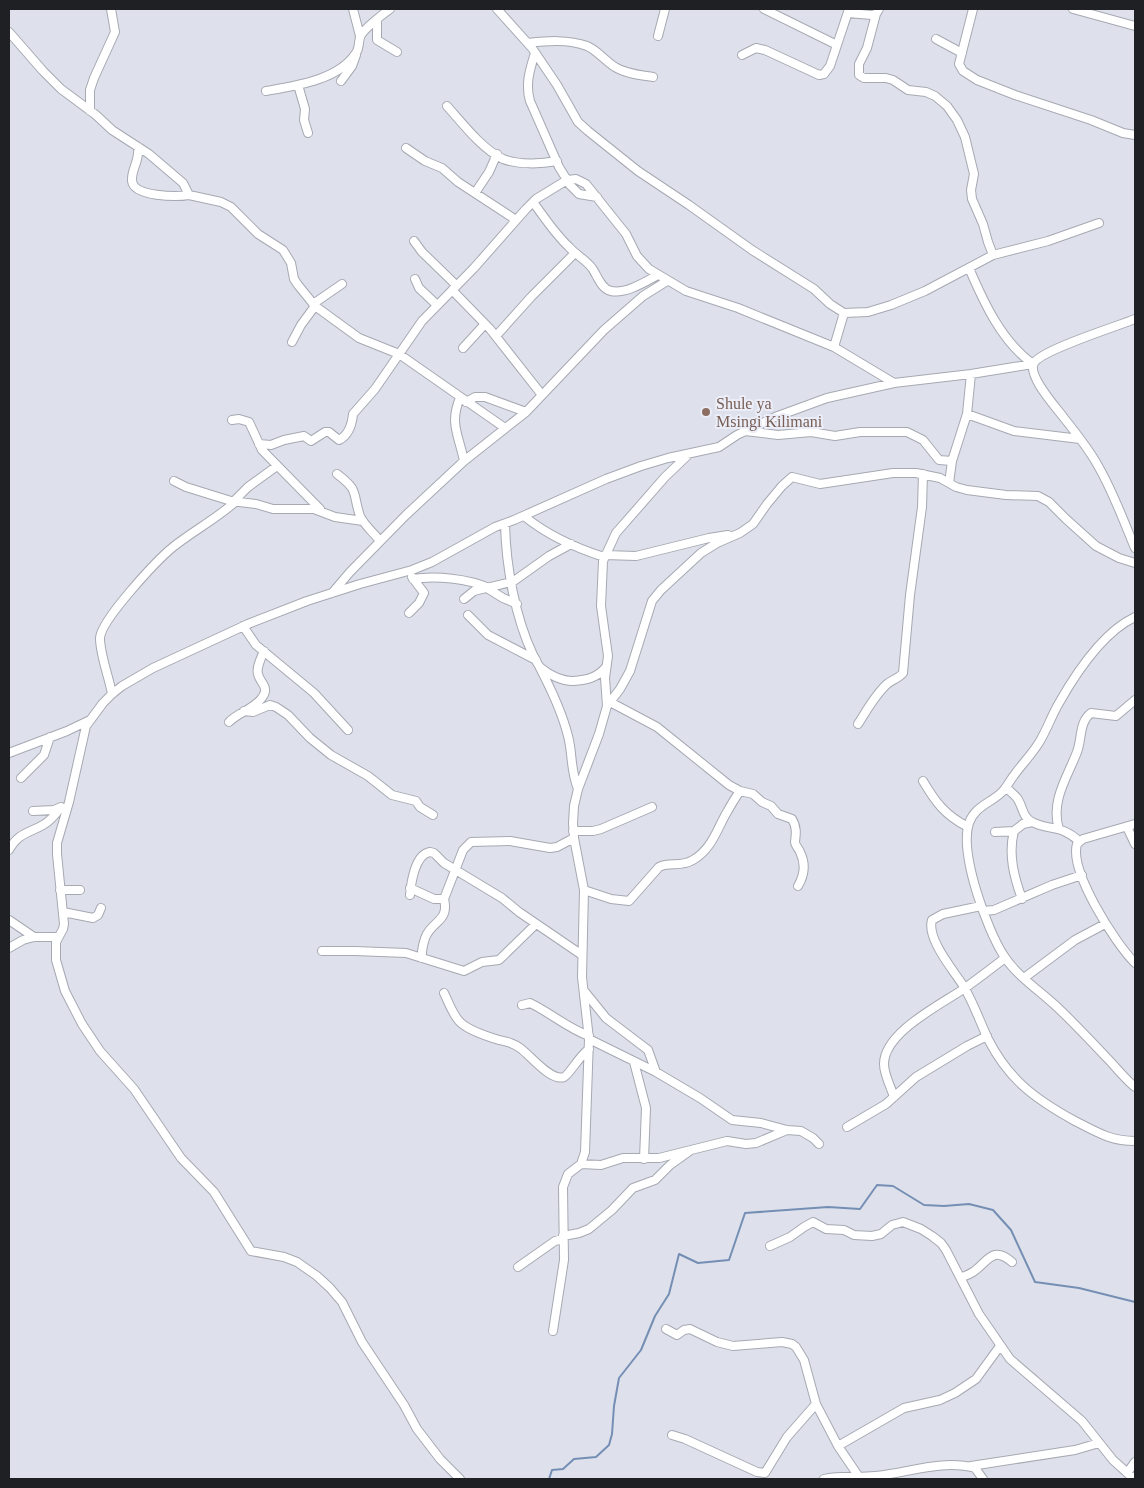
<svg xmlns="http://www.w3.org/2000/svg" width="1144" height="1488" viewBox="0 0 1144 1488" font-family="'Times New Roman',serif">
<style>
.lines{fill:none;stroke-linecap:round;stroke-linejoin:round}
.stream{stroke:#758fb4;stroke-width:2}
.street-casing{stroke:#a6a9b2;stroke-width:10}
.street{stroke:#fff;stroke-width:8}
.education-dot{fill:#8d6e63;stroke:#ebeef8;stroke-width:2}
.labels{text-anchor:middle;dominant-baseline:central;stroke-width:4;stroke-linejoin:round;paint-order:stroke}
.education-label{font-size:16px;fill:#785e54;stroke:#ebeef8;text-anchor:start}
</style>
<rect width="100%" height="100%" fill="#dee1eb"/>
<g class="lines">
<path class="stream" d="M549,1479L552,1470L563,1469L574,1459L596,1457L609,1445L612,1434L614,1406L619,1378L641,1350L655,1316L669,1294L679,1254L698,1263L729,1260L745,1213L828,1207L860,1209L877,1185L893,1186L924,1205L944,1206L969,1204L993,1210L1011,1230L1035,1282L1079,1288L1135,1302"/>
<defs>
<path id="street" d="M353,9L360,36
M497,9L532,48L557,85L578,122L588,131L638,171L689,205L752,250L814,289L830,304L844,313L868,312L891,305L925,291L993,255L1048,241L1099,223
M764,9L837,45
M973,9L959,64L963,71L977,80L1015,95L1091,120L1123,133L1135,135
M1073,9L1135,26
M848,13L872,15L876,14L879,9
M876,14L867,48L859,64V75L864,78H886L893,80L908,90L926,92L935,96L947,106L957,120L965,137L974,174L971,190L972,199L983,224L988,242L993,255
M377,20V40L397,52
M9,32L43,71L61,89L96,115L112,130L149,154L183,183L189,195L221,202L231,207L258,234L283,250L291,263L294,279L298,285L315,306L359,338L399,354L505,428
M658,36L665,9
M936,39L962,53
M528,43C547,41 568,39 587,46C597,50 605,61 615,67C626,74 641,75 653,77
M535,53C530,69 525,84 530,101L559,167L567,180
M742,55L756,48L765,50L819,75L824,74L830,66L849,9
M341,81L352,66L356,55
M298,85L305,109L304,120L308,133
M266,91C295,86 339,80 356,53C360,48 358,40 361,35C365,28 383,14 390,9
M447,106C462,123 483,150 503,159C519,165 541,164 557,161
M90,111V90L94,78L115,32L111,9
M138,147C140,161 131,169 132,181C134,197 177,197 189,195
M406,148L425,161L442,168L458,182L516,220
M566,181L579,194L597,197
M475,193L489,172L497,154
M533,202C544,217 555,234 569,247C576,255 585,259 592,268C597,275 601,289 611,291C626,294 645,282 658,275
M414,241L422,252L456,285
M969,268C984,303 1002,342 1033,364
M415,279L419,288L437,305
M452,290L490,329L542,395
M313,304L342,284
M1135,319C1118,326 1041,350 1034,363C1027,376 1056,407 1064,418C1076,433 1088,448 1097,464C1113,491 1123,520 1135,548
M496,336L531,297L575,253
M292,342L301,325L315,306
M834,347L844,313
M463,348L485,324
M460,398C449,423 459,436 464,461
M466,402L475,397H485L526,412
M967,414L1014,431L1080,439
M232,420L239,419L249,422L262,450L320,509
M745,431L778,435L811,432L835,436L860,432H907L923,440L939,460L952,461
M259,444L271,445L284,440L304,436L311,441L325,432H329L339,440C349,435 352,424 353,414L375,389L422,321L474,268L526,209L536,199L567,180L576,179L586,184L626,234L637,256L649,269L686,291L738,308L834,347L894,383
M337,474C360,491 352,493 360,516C364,525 374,533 380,541
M174,481L186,487L231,501L256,504L273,509H314L335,517L363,521
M949,483L952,461L967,414L971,374
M233,502L248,487L277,466
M524,516C547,535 576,548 604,557
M505,524C506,566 515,617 533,655C536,659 537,665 541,668C549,675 562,681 573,681C587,680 597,678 606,667
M605,555L636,556L709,538L728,535
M413,579C435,575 469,579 489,588
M511,583L549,556L571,544
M487,588L503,598L517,604
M333,592L350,572L406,515L464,461L526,412L604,330L643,296L667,281
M464,599L474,591L511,582
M409,613L419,603L424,593L412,577
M468,615L488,635L536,660
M1135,617C1103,632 1076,673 1059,703C1052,715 1047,729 1040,741C1033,753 1023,763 1015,774C1010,780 1007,787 1002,792C991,803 975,806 969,823C959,853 987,930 1004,956C1017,976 1039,990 1056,1006C1073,1022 1090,1040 1106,1057C1116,1067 1124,1078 1135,1087
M243,626L256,645L314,693L348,730
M540,668C551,689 562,712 568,736C573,755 570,769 578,789
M112,694C109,677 100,655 100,638C101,620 157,560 173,547C193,531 216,519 235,502
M610,702L657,727L729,785L740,791L753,794L762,802L771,806L778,814L792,819C797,827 796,834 795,842C795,845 799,849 800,852C806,864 804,876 798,886
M607,706L620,689L630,671L652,601L661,590L701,553L717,543L740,533L753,524L767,504L782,486L792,477L820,484L893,473H916L940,478L956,487L967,490L1006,495L1038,496L1049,502L1066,519L1096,546L1119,558L1135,563
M244,711L253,712L270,705L276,707L288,715L310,738L331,755L368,776L392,795L416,801L420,807L433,815
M229,722C239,712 252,710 261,699C271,687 260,684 258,674C256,668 261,658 264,651
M858,724C867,710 875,695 887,684C892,680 899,678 903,673L910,595L922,507L923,474
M9,753L67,731L90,720
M21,778L44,755L50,737
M923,781C936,803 945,815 968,827
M1006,787C1009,791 1014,794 1017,798C1023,806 1022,817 1032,822C1050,831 1060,824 1079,841
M33,811L54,810L61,807
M1135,824L1083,839L1077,844C1069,871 1115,943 1135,963
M1127,827L1135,844
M1059,829C1050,801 1068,776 1077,752C1082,739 1079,722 1091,713L1116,716L1135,700
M573,831H593L601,829L652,807
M1014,831C1008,854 1014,877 1022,899
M995,832L1014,831L1023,824L1032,822
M9,850C18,833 29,833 43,825C50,821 56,814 60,808
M410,888L434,899H444L463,850L471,842L510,841L550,848L557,847L574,838
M60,890H80
M584,890L611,899L629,901L659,867C671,861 679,868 693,860C712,849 717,829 727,812C731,805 735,798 740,791
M410,895C411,883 415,854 430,852L434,853L444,863L502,898L519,912L582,955
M981,906L943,914L932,920C926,939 955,972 964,987C974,1004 980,1022 988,1039C1009,1080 1035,1099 1075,1121C1097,1132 1110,1141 1135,1141
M983,911L994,910L1052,885L1082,875
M63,912L93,918L98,915L101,908
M9,920L34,937
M9,948L23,940L34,937H58
M322,951H355L406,953L464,971L482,962L499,960L536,924
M422,958C421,952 424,939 427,934C435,920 449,920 444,899
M1024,978L1075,940L1105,924
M585,992L606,1018L648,1050L656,1072
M444,993C449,1003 453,1016 461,1023C469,1030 489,1037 499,1040C508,1042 513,1043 520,1048C530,1055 551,1082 564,1077C569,1075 580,1055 589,1049
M522,1005L530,1003C551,1013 567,1028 589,1036
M589,1039L656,1072L700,1098L732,1120L761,1123L787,1130L801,1131L813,1138L819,1144
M634,1062L646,1108L644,1159
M894,1097C891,1087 884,1075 884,1064C884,1032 942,1004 965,988C979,978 992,968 1005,958
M847,1127L886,1104L916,1077L967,1046L987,1036
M581,1164L601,1165L623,1158H659L727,1141L746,1144L756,1143L787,1130
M563,1236L579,1233L589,1229L612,1210L633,1188L655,1180L670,1165L691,1150
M770,1246L790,1237L804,1227L813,1222L826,1229L844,1230L854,1235L872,1236L881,1234L892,1225L903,1222L921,1229L932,1236L941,1243L946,1250L979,1314L1010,1359L1082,1421L1113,1460L1134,1479
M518,1267L555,1241L563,1239
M962,1277C965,1276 970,1274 973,1272C988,1262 992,1245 1012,1262
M666,1329L677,1335L684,1330L690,1329L717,1342L733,1346L782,1342L792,1344L796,1347L804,1360L816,1404L838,1446L859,1477
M553,1331L564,1260L563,1187L568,1174L581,1164L585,1152L589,1039L582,977L584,890L574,838L573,823L574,806L578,789L599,734L607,706L605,678L608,656L601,606L603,561L616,533L665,477L688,455
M672,1435L685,1439L757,1472L765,1473L787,1437L816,1404
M838,1446L904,1408L940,1400L955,1393L976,1379L1000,1346
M971,1466L1075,1450L1099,1443
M1127,1473L1135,1462
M460,1479L440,1459L417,1429L404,1405L362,1342L342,1302L330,1288L317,1276L297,1262L284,1257L251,1251L214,1192L181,1158L134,1089L100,1051L82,1024L65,991L56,960V942L63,929L64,924L57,854V843L69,802L86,726L103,703L112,694L122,686L153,668L248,624L307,601L360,584L412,570L432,562L495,527L514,520L606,479L641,466L668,458L719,447L737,435L775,417L827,398L894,383L971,374L1033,364
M824,1479C841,1475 858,1478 875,1476C908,1473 942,1459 975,1468L983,1479"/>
</defs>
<use href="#street" class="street-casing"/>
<use href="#street" class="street"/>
</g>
<circle class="education-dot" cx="706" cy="412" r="5"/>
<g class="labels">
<g class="education-label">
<text x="716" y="403">Shule ya<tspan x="716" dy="18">Msingi Kilimani</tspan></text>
</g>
</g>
<rect width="1144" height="1488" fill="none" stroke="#1f2024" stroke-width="20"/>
</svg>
